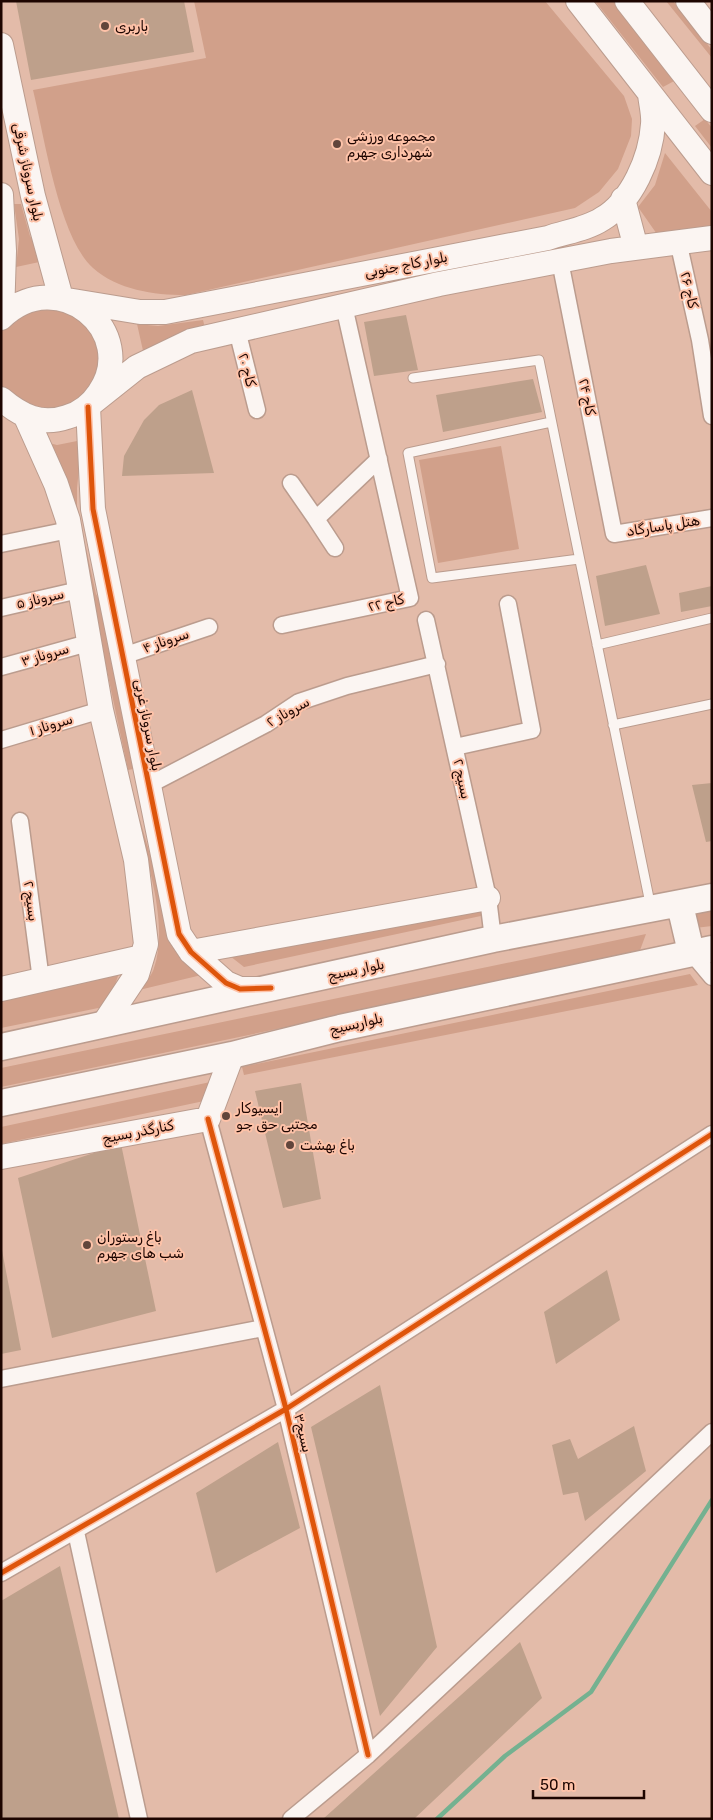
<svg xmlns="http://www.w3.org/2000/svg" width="713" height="1820" viewBox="0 0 713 1820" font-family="Rubik,'Noto Naskh Arabic',sans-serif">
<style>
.green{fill:#d1a08a}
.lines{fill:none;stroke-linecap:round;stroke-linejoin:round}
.stream{stroke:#74b190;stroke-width:4.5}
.building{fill:#bea08b}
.lane-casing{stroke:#bb9c8e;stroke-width:11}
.street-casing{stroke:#bb9c8e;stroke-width:19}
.secondary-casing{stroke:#bb9c8e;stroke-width:26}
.primary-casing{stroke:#bb9c8e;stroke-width:29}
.lane{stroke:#fbf5f2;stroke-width:9}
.street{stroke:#fbf5f2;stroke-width:16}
.secondary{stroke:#fbf5f2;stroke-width:24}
.primary{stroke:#fbf5f2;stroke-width:26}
.cycleway-casing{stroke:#fec2a8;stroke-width:8}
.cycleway{stroke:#de550b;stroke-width:5}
.poi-dot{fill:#62453b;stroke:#fec2a8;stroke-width:2}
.labels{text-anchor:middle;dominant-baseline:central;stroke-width:4;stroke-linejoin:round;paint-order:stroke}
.poi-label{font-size:14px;fill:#1d0500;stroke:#fec2a8;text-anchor:start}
.street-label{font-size:14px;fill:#1d0500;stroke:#fec2a8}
</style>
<rect width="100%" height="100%" fill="#e3bba9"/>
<path class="green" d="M194,1H545L624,96L632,119L631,136L618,169L599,192L575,208L186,295C153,295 118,290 93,268C59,238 44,135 33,90L206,58Z
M595,1H613L676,80L663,87Z
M666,1H673L712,50V58Z
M705,119L712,128V148L695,126Z
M665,153L712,212V227L659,237L638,207L655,185Z
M14,204H21L30,236L44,261L16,267L19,239Z
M45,307C76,312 103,330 100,365C100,375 91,388 86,398L40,415L1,390V332L10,320Z
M203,320L205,328L144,355L137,324L158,326Z
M82,440L77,488V510L45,442L57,445Z
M501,446L519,549L438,563L419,460Z
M81,548H86L96,594L102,604L133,769L128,770Z
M140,820L166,910L214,972L139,990C144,983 152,976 154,968C169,924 147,864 138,821Z
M447,903L490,914L244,967L216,945Z
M712,909V926L695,928L692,914Z
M646,934L639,953L1,1087V1068Z
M119,973L108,1006L1,1028V999Z
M690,974L698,985L244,1075L242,1067Z
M215,1081L204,1101L1,1144V1127Z"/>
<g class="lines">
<path class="stream" d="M437,1819L505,1756L591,1692L712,1500"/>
</g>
<path class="building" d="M16,1H184L194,52L31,80Z
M406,315L418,370L374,376L364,322Z
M533,379L542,412L443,432L436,395Z
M192,390L214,473L122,476L124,456L144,420L159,405Z
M646,565L660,614L605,626L596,576Z
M712,586V606L681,612L679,593Z
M712,783V841L706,842L692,785Z
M301,1083L321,1199L283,1208L255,1091Z
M121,1144L156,1311L52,1338L18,1178Z
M1,1245L21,1350L1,1354Z
M607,1270L620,1320L556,1364L544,1312Z
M380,1385L437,1647L380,1716L311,1427Z
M634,1426L646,1471L585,1521L578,1492L563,1495L552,1445L570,1439L578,1459Z
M278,1442L300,1528L216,1573L196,1493Z
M60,1566L119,1819H1V1601Z
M520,1642L542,1698L414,1819H323Z"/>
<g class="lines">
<defs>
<path id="lane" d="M413,378L539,360L651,908
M551,422L408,453L432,578L579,559
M597,645L712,618
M613,725L712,704"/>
<path id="street" d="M678,241L700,340L712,416
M560,261L614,534L712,518
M237,330L257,410
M291,483L316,519
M1,544L69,530
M335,548L316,519L379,459
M1,608L79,590
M426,620L488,898L493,939
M282,625L410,598L344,306
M123,656L209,627
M1,667L88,643
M1,740L101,710
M455,747L532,730L508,604
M149,785L266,724L299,702L347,686L437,664
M20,821L41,980
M691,952L712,977
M208,1119L286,1409L368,1755
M1,1379L263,1328
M76,1532L139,1819
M1,1573L286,1409L712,1134
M291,1819L368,1755L712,1432"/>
<path id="secondary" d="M578,1L712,173
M627,1L712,110
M688,1L712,32
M1,45L33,196L61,298
M1,195L4,251L2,317
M623,199L636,248
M67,300L140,312H165L548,238C565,232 587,229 602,219C632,202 651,157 653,124C654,115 651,104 650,94
M1,318C58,262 141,332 99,393C91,405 81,413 67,417C41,426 21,416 1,399
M93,402L137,367L191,341L439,284L611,251L712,238
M88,407L93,509L179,934L191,952L226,983L240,989H259
M26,417L56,484L68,520L101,710L136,860L146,944L137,974L103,1025
M191,952L488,898
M1,989L142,957
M1,1157L208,1119L232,1055"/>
<path id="primary" d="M680,905L691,952
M1,1047L493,939L712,897
M1,1103L232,1055L340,1028L712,949"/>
</defs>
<use href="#lane" class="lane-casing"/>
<use href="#street" class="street-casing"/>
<use href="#secondary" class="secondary-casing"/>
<use href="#primary" class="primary-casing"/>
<use href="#lane" class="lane"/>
<use href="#street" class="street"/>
<use href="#secondary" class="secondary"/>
<use href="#primary" class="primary"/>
<defs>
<path id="cycleway" d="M88,407L93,509L179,934L191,952L226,983L240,989L271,988
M208,1119L286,1409L368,1755
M1,1573L286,1409L712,1134"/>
</defs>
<use href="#cycleway" class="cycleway-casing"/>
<use href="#cycleway" class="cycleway"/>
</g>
<g class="poi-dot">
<circle cx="105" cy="26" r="5"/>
<circle cx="337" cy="144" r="5"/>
<circle cx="226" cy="1116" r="5"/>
<circle cx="290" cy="1145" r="5"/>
<circle cx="87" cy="1245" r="5"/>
</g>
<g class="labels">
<g class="poi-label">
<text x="115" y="26">باربری</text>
<text x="347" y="136">مجموعه ورزشی<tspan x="347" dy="16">شهرداری جهرم</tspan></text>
<text x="236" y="1108">ایسیوکار<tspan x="236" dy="16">مجتبی حق جو</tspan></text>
<text x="300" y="1145">باغ بهشت</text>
<text x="97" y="1237">باغ رستوران<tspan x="97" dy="16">شب های جهرم</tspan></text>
</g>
<g class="street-label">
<text transform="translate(28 172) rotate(78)">بلوار سروناز شرقی</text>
<text transform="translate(406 265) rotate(-11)">بلوار کاج جنوبی</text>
<text transform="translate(689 290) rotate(77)">کاج ۲۶</text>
<text transform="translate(247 370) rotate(76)">کاج ۲۰</text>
<text transform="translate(587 397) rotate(79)">کاج ۲۴</text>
<text transform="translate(663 526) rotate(-9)">هتل پاسارگاد</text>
<text transform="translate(40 599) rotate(-13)">سروناز ۵</text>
<text transform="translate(386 603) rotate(-13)">کاج ۲۲</text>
<text transform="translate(166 641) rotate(-19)">سروناز ۴</text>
<text transform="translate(45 655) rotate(-16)">سروناز ۳</text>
<text transform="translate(288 712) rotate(-29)">سروناز ۲</text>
<text transform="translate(51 725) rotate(-17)">سروناز ۱</text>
<text transform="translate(148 725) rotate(79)">بلوار سروناز غربی</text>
<text transform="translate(462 779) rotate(78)">بسیج ۲</text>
<text transform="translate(31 901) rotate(83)">بسیج ۲</text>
<text transform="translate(356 970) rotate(-12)">بلوار بسیج</text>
<text transform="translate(356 1024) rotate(-13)">بلواربسیج</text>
<text transform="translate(138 1132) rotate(-11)">کنارگذر بسیج</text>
<text transform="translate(303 1433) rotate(77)">بسیج۳</text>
</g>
</g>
<rect width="713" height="1820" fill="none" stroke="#1d0500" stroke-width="5"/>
<path d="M533 1790v8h111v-8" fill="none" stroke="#1d0500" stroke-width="2.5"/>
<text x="540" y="1790" font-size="15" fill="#1d0500" stroke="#fec2a8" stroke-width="4" paint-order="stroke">50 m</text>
</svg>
